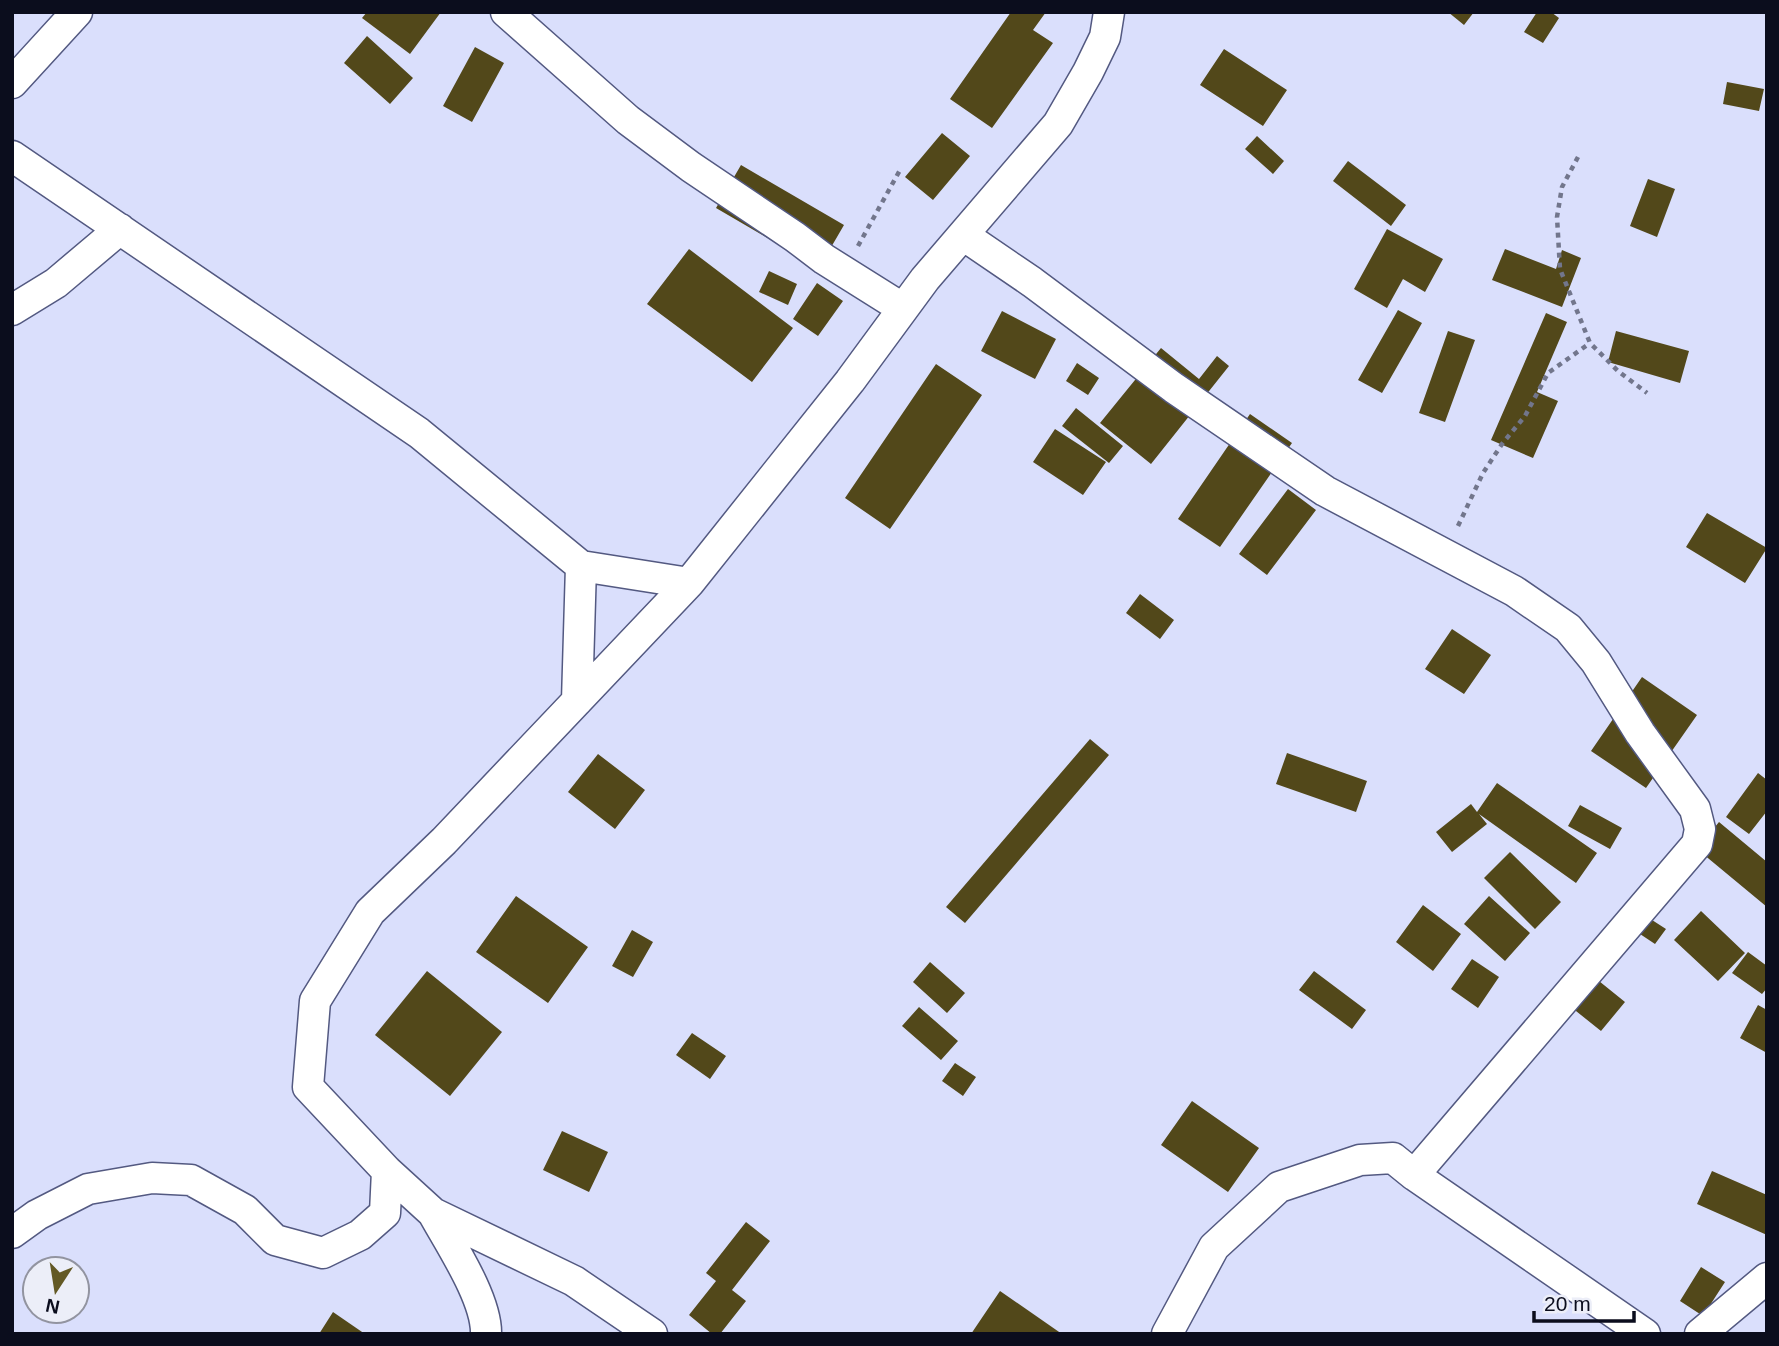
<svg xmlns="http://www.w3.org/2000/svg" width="1779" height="1346" viewBox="0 0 1779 1346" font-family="Arial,sans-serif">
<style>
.building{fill:#52481a}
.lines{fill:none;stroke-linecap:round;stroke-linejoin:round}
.street-casing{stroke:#535981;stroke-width:33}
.path{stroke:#72768c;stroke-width:4.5;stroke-dasharray:5 5;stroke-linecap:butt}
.street{stroke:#fff;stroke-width:30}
</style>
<rect width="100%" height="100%" fill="#dadffc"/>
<path class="building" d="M367,12H441L410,54L362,18Z
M1011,12H1046L1033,30L1053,43L992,128L950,99Z
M1448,12H1474L1464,25Z
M1537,12H1551L1559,18L1543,43L1524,32Z
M367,36L413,78L390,104L344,63Z
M475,47L504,63L472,122L443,106Z
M1224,49L1287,90L1263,126L1200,85Z
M1727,82L1764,89L1759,111L1723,104Z
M942,133L970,156L933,200L905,177Z
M1257,136L1284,161L1273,174L1245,149Z
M1348,161L1406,205L1391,226L1333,181Z
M741,165L844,225L819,268L716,208Z
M1648,179L1675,189L1657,237L1630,226Z
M1387,229L1443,259L1425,292L1403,279L1387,308L1354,289Z
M689,249L793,328L752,382L647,304Z
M1505,249L1556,269L1562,250L1581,258L1562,307L1492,280Z
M769,271L797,284L788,305L759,292Z
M817,283L843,301L818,336L793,319Z
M1398,310L1422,323L1382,393L1358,380Z
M1002,311L1056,339L1035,379L981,351Z
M1546,313L1567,322L1537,392L1558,401L1533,458L1491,440Z
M1448,331L1475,340L1445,422L1419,413Z
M1616,331L1689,351L1680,383L1608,362Z
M1161,348L1199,379L1217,356L1229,366L1151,464L1100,423Z
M1077,363L1099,378L1088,395L1066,381Z
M936,364L982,395L890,529L845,498Z
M1076,408L1123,446L1109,463L1062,426Z
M1250,414L1292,443L1220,547L1178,519Z
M1055,429L1106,462L1083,495L1033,462Z
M1288,489L1316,510L1267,575L1239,554Z
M1707,513L1767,548L1745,583L1686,547Z
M1140,594L1174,620L1160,639L1126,613Z
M1452,629L1491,655L1464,694L1425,669Z
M1642,677L1697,715L1646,788L1591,751Z
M1090,739L1109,755L965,923L946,907Z
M1287,753L1367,781L1356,812L1276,784Z
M598,754L645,790L615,829L568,792Z
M1758,773L1767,780V811L1749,834L1726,817Z
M1497,783L1597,853L1576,883L1479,814L1487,824L1452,852L1436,832L1471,804L1477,812Z
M1580,805L1622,828L1610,849L1568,826Z
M1719,822L1767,862V907L1697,849Z
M1510,852L1561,902L1535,929L1484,878Z
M516,896L588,947L548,1003L476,952Z
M1489,896L1530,933L1505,961L1464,924Z
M1423,905L1461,934L1433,971L1396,942Z
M1638,911L1666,929L1655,944L1628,926Z
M1701,911L1745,953L1718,981L1674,940Z
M632,930L653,942L633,977L612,966Z
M1748,952L1767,966V988L1762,994L1732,973Z
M1472,959L1499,977L1478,1008L1451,989Z
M930,962L965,993L947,1013L913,982Z
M427,971L502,1032L450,1096L375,1035Z
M1314,971L1366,1010L1352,1029L1299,990Z
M1594,977L1625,1002L1601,1031L1571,1007Z
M1758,1005L1767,1010V1053L1740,1038Z
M919,1007L958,1041L941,1060L902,1026Z
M692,1033L726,1056L710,1079L676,1055Z
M955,1063L976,1077L963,1096L942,1081Z
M1192,1101L1259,1148L1228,1192L1161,1145Z
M562,1131L608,1152L589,1192L543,1170Z
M1712,1171L1767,1195V1235L1697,1204Z
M746,1222L770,1241L732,1290L746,1301L720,1334H712L689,1315L716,1281L706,1273Z
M1701,1267L1725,1282L1703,1316L1680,1301Z
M1000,1291L1062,1334H971Z
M333,1312L365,1334H319Z"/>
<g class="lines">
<defs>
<path id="street" d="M506,12L628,120L691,167L795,237L824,259L902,308
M12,83L77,12
M12,156L419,433L581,566L689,583
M963,235L1032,282L1174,388L1325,491L1514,591L1568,628L1596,662L1640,733L1695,809L1700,829L1697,844L1414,1175L1393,1158L1360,1160L1279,1187L1214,1247L1167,1334
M12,310L56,283L120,229
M577,701L581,566
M1414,1175L1645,1334
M433,1213C450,1244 487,1299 486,1334
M12,1233L37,1215L88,1189L152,1178L191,1180L245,1210L275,1240L323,1253L360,1235L385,1213L387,1171
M652,1334L574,1281L433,1213L387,1171L308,1087L315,1001L370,912L444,841L689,583L850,381L925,279L1058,124L1088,72L1105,37L1109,12
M1700,1334L1767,1278"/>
</defs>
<use href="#street" class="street-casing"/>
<path class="path" d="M1578,157L1562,187L1557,217L1560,269L1590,343L1618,371L1647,393
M858,246L900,170
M1458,526L1483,473L1502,444L1525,416L1548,373L1590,343"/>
<use href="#street" class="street"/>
</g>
<rect width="1779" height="1346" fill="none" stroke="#0b0d1d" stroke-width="28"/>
<g transform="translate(56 1290) rotate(192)"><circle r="33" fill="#eceef8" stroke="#9294a0" stroke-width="2"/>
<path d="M0-5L12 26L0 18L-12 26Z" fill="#635925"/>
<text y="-10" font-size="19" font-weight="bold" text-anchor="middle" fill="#0b0d1d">N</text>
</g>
<path d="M1534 1311v10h100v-10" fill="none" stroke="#0b0d1d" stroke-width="3.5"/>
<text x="1544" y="1311" font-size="21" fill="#0b0d1d" stroke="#eceef8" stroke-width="5" paint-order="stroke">20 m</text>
</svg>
